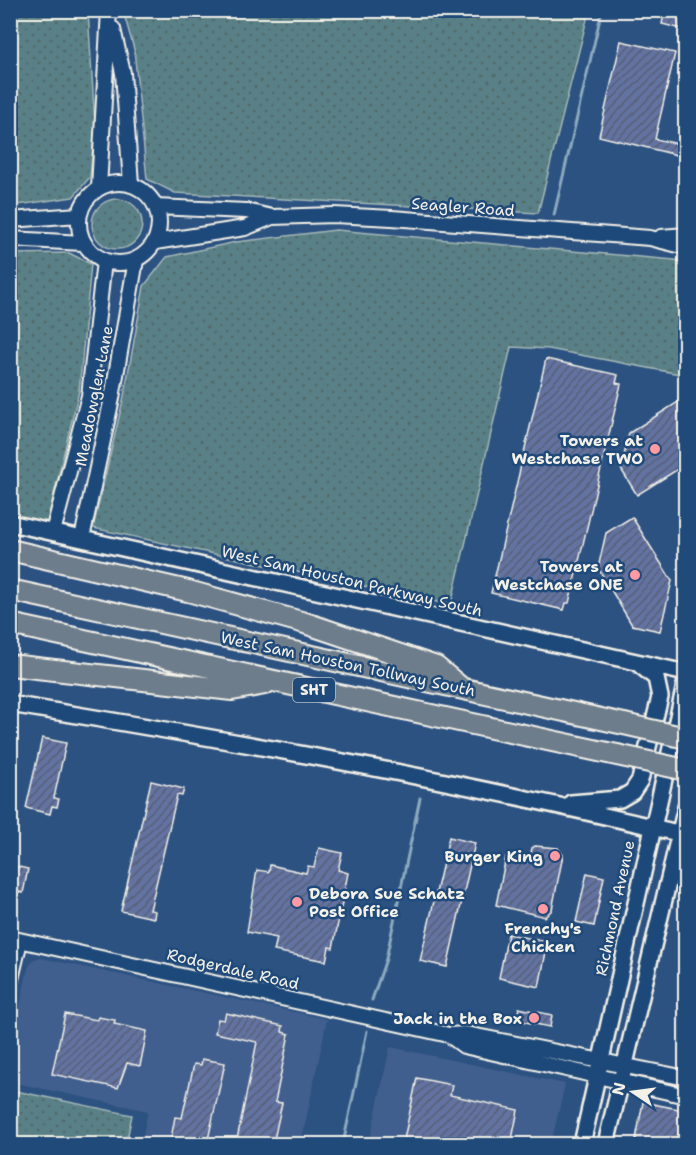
<svg xmlns="http://www.w3.org/2000/svg" width="696" height="1155" viewBox="0 0 696 1155" font-family="'Shantell Sans',sans-serif">
<style>
.built{fill:#405f8e}
.grass{fill:url(#grass-dots);stroke:#a6b8b7;stroke-width:1.5}
.lines{fill:none;stroke-linecap:round;stroke-linejoin:round}
.stream{stroke:#8cabbf;stroke-width:3}
.building{fill:url(#building-hatch);stroke:#f4f1e8;stroke-width:1.5}
.tertiary-casing{stroke:#f4f1e8;stroke-width:18}
.secondary-casing{stroke:#f4f1e8;stroke-width:20}
.motorway-casing{stroke:#f4f1e8;stroke-width:24}
.tertiary{stroke:#1f4a7a;stroke-width:14}
.secondary{stroke:#1f4a7a;stroke-width:15}
.motorway{stroke:#6d7d8c;stroke-width:20}
.motorway-bridge-casing{stroke:#f4f1e8;stroke-width:24;stroke-linecap:butt}
.motorway-bridge{stroke:#6d7d8c;stroke-width:20}
.poi-dot{fill:#ff9aa2;stroke:#1f4a7a;stroke-width:2}
.labels{text-anchor:middle;dominant-baseline:central;stroke-width:5;stroke-linejoin:round;paint-order:stroke}
.shield{fill:#1f4a7a;stroke:#b4bfc7;stroke-width:1.5}
.shield-label{font-size:15px;font-weight:bold;fill:#f4f1e8}
.street-label{font-size:16px;fill:#f4f1e8;stroke:#1f4a7a}
.poi-label{font-size:16px;font-weight:bold;fill:#f4f1e8;stroke:#1f4a7a;text-anchor:end}
</style>
<defs>
<pattern id="grass-dots" width="8" height="8" patternUnits="userSpaceOnUse" patternTransform="scale(1.5)"><rect width="8" height="8" fill="#598086"/><path d="M2 2h.1M6 6h.1" fill="none" stroke="#526769" stroke-width="1.8" stroke-linecap="round"/></pattern>
<pattern id="building-hatch" width="6" height="6" patternUnits="userSpaceOnUse" patternTransform="scale(1.5)"><rect width="6" height="6" fill="#6273a2"/><path d="M-1 1l2-2M0 6l6-6M5 7l2-2" fill="none" stroke="#565e74"/></pattern>
</defs>
<rect width="100%" height="100%" fill="#2c5282"/>
<filter id="ink" filterUnits="userSpaceOnUse"><feTurbulence type="fractalNoise" baseFrequency=".0167" numOctaves="2"/><feDisplacementMap in="SourceGraphic" scale="12" xChannelSelector="R" yChannelSelector="G"/><feConvolveMatrix kernelMatrix="1 2 1 2 8 2 1 2 1" color-interpolation-filters="sRGB"/></filter>
<g filter="url(#ink)">
<path class="built" d="M41,958L327,1019L301,1144H141L148,1111L11,1082V1051L28,968L34,959Z
M390,1047L565,1084L551,1144H369Z"/>
<path class="grass" d="M10,11H88L95,125L90,177L73,197L11,206Z
M123,11V10L589,11L538,213L175,193L147,179L134,49Z
M92 224a25 25 0 1 1 50 0a25 25 0 1 1-50 0Z
M336,230L685,261V375L549,349L511,347L451,605L93,528L124,396L144,286L167,257L236,242Z
M69,253L91,264L79,391L47,523L11,515V254Z
M11,1090L132,1115L126,1144H22L11,1142Z"/>
<g class="lines">
<path class="stream" d="M554,215L602,10
M372,1000L386,959L420,798
M343,1144L367,1031"/>
</g>
<path class="building" d="M665,10H686V30L662,24Z
M621,41L675,53L655,139L679,144L677,155L599,136Z
M546,359L618,375L616,383L621,384L569,603H566L564,610L491,593Z
M686,397V464L637,495L621,469L629,433Z
M632,517L672,581L660,631L632,625L598,568L606,533Z
M42,738L66,743L54,798L59,799L57,807L52,806L50,814L26,808Z
M151,781L184,789L182,796L177,795L150,910L155,911L154,918L121,911Z
M449,837L475,843L447,967L420,961Z
M535,846L558,848L563,855L552,910L545,917L496,905L506,857L529,862L532,848Z
M319,848L342,853L338,870L348,873L333,948L329,947L326,961L274,951L277,938L247,932L257,870L269,872L270,865L306,873L308,866L314,867Z
M10,865L28,869L23,893L10,890Z
M587,873L604,877L594,926L576,922Z
M508,934L548,942L539,987L499,978Z
M519,1008L552,1015L550,1027L516,1020Z
M226,1013L283,1026L282,1032L289,1034L275,1102L282,1103L273,1144H236L257,1042L215,1033L218,1019L224,1020Z
M65,1014L97,1020L98,1017L115,1020L114,1024L147,1031L140,1066L127,1063L118,1088L52,1074Z
M202,1059L225,1063L207,1144H170L175,1117L182,1118L194,1064L201,1065Z
M417,1078L452,1085L450,1095L518,1110L511,1144H403Z
M643,1102L683,1110L686,1125L683,1132L679,1131L676,1144H635Z"/>
<g class="lines">
<defs>
<path id="tertiary" d="M113,29L123,73L131,184
M79 223a40 40 0 1 1 80 0a40 40 0 1 1-80 0Z
M99,188L109,10
M156,207L246,211L272,217L334,215L392,218L650,238L686,247
M10,220L79,215
M661,237L686,235
M10,239L83,243
M155,242L245,228L272,217
M53,532L89,396L104,261
M82,538L112,398L136,260
M10,938L449,1035L466,1034L686,1078
M10,983L20,941
M449,1035L464,1046L686,1096"/>
<path id="secondary" d="M10,523L686,673
M10,704C237,741 462,781 686,835
M571,803L620,799L632,792L640,780L660,697L656,678L641,666
M582,1144L686,681
M606,1144L686,807"/>
<path id="motorway" d="M10,550L188,591L305,623L436,667L459,686
M10,590L624,724
M10,624L617,755
M10,665L232,690L265,684"/>
</defs>
<use href="#tertiary" class="tertiary-casing"/>
<use href="#secondary" class="secondary-casing"/>
<use href="#motorway" class="motorway-casing"/>
<use href="#tertiary" class="tertiary"/>
<use href="#secondary" class="secondary"/>
<use href="#motorway" class="motorway"/>
<defs>
<path id="motorway-bridge" d="M624,724L686,738
M617,755L686,770"/>
</defs>
<use href="#motorway-bridge" class="motorway-bridge-casing"/>
<use href="#motorway-bridge" class="motorway-bridge"/>
</g>
</g>
<g class="poi-dot">
<circle cx="655" cy="449" r="6"/>
<circle cx="635" cy="575" r="6"/>
<circle cx="555" cy="856" r="6"/>
<circle cx="297" cy="902" r="6"/>
<circle cx="543" cy="909" r="6"/>
<circle cx="534" cy="1018" r="6"/>
</g>
<g class="labels">
<rect class="shield" x="293" y="678" width="42" height="24" rx="4.5"/>
<g class="shield-label">
<text x="314" y="690">SHT</text>
</g>
<g class="street-label">
<text transform="translate(463 207) rotate(4)">Seagler Road</text>
<text transform="translate(94 396) rotate(-79)">Meadowglen Lane</text>
<text transform="translate(352 581) rotate(13)">West Sam Houston Parkway South</text>
<text transform="translate(348 664) rotate(12)">West Sam Houston Tollway South</text>
<text transform="translate(615 908) rotate(-78)">Richmond Avenue</text>
<text transform="translate(233 969) rotate(13)">Rodgerdale Road</text>
</g>
<g class="poi-label">
<text x="643" y="440">Towers at<tspan x="643" dy="18">Westchase TWO</tspan></text>
<text x="623" y="566">Towers at<tspan x="623" dy="18">Westchase ONE</tspan></text>
<text x="543" y="856">Burger King</text>
<text x="309" y="893" text-anchor="start">Debora Sue Schatz<tspan x="309" dy="18">Post Office</tspan></text>
<text x="543" y="928" text-anchor="middle">Frenchy's<tspan x="543" dy="18">Chicken</tspan></text>
<text x="522" y="1018">Jack in the Box</text>
</g>
</g>
<rect width="696" height="1155" fill="none" stroke="#1f4a7a" stroke-width="36"/>
<rect x="18" y="18" width="660" height="1119" fill="none" stroke="#f4f1e8" stroke-width="2" filter="url(#ink)"/>
<g transform="translate(633 1092) rotate(283)" stroke="#1f4a7a" stroke-width="4.5" paint-order="stroke">
<path d="M0-4.5L10 22L0 15L-10 22Z" fill="#f4f1e8"/>
<text y="-9" font-size="16" font-weight="bold" text-anchor="middle" fill="#f4f1e8">N</text>
</g>
</svg>
